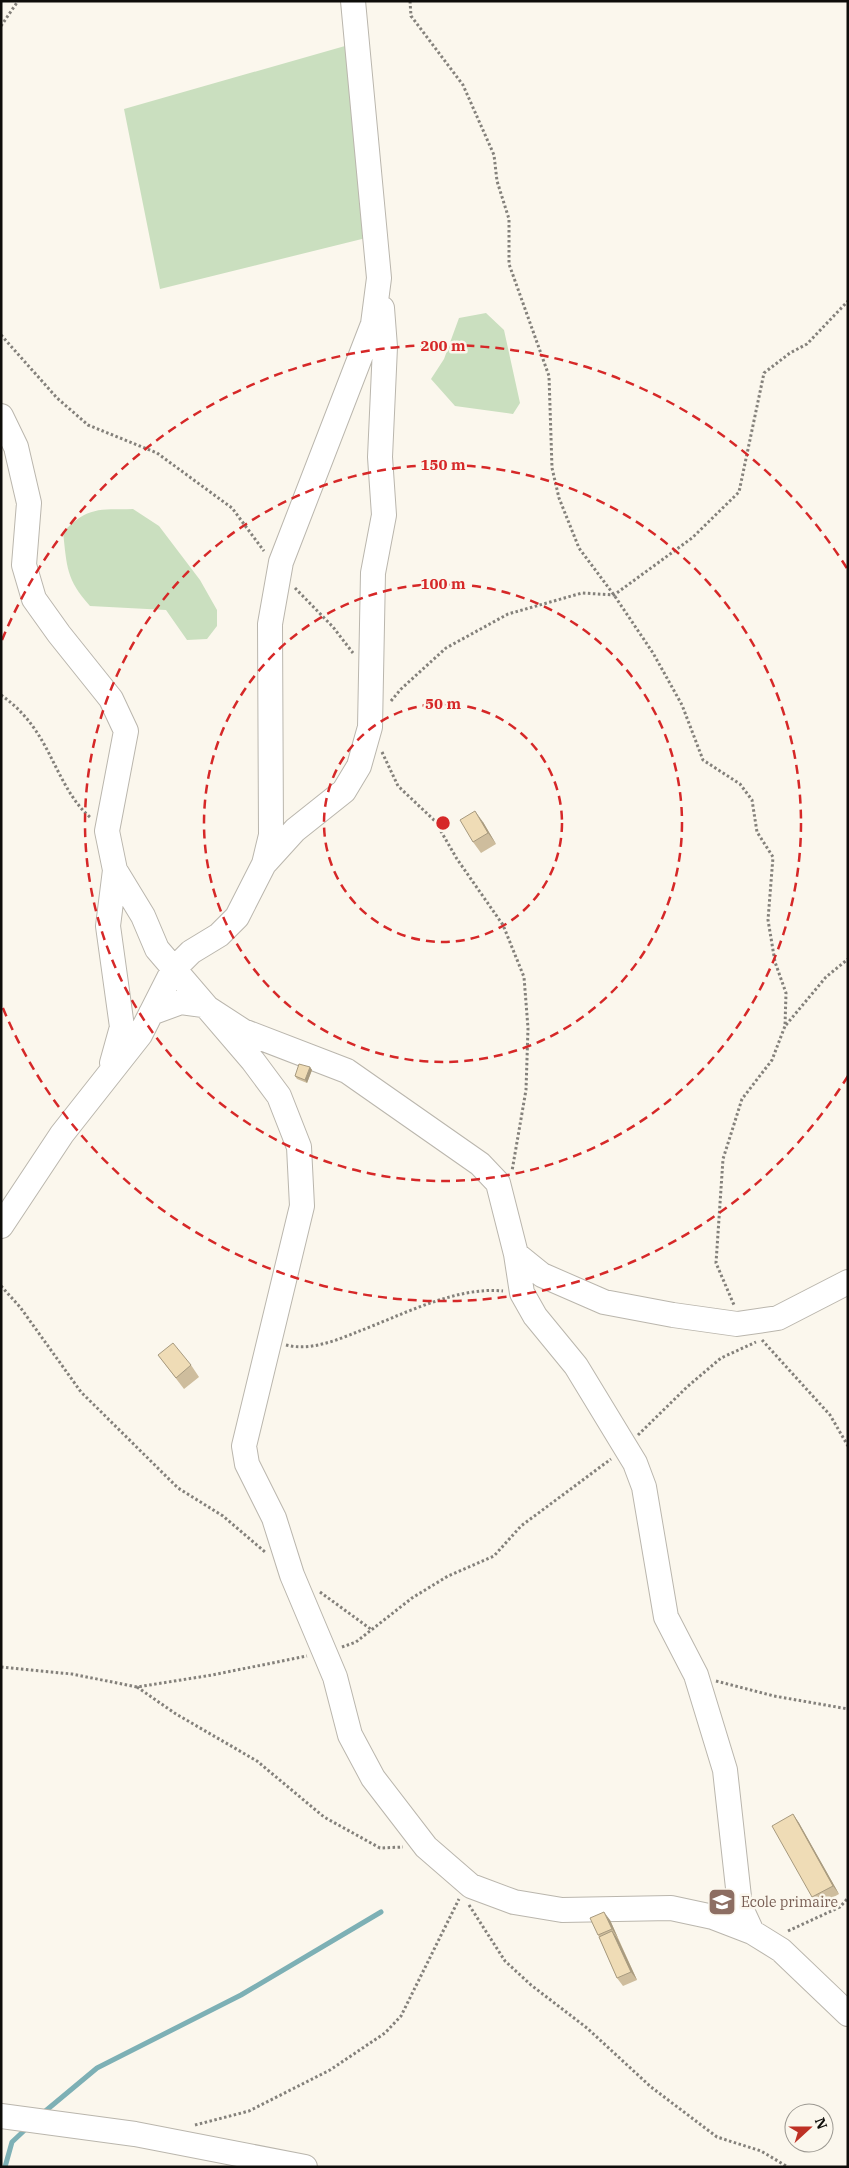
<svg xmlns="http://www.w3.org/2000/svg" width="849" height="2168" viewBox="0 0 849 2168" font-family="'IBM Plex Serif',serif">
<style>
.green{fill:#cadfbf}
.lines{fill:none;stroke-linecap:round;stroke-linejoin:round}
.stream{stroke:#7db0b5;stroke-width:5}
.minor-casing{stroke:#bab6ad;stroke-width:26}
.path{stroke:#84817b;stroke-width:3;stroke-dasharray:2.5 2.5;stroke-linecap:butt}
.minor{stroke:#fff;stroke-width:24}
.wall{fill:#cebd9d}
.shaded-wall{fill:#a79a7f}
.building{fill:#efdcb6;stroke:#a79a7f}
.ring{fill:none;stroke:#d62828;stroke-width:2.5;stroke-dasharray:9 6}
.labels{text-anchor:middle;dominant-baseline:central;stroke-width:5;stroke-linejoin:round;paint-order:stroke}
.education-label{font-size:14px;fill:#785e54;stroke:#fbf7ed;text-anchor:start}
.centre{fill:#d62828;stroke:#fbf7ed;stroke-width:2.5}
.ring-label{font-size:15px;text-anchor:middle;font-weight:bold;fill:#d62828;stroke:#fbf7ed;stroke-width:5;stroke-linejoin:round;paint-order:stroke}
</style>
<rect width="100%" height="100%" fill="#fbf7ed"/>
<path class="green" d="M359,42L374,236L160,289L124,109Z
M486,313L504,330L520,403L513,414L455,406L431,379L444,359L459,318Z
M133,509L159,526L200,580L217,610V626L207,639L187,640L166,610L90,606C66,579 67,567 63,532C89,506 98,510 133,509Z"/>
<g class="lines">
<path class="stream" d="M43,2113L97,2068L241,1995L381,1912
M5,2167L12,2142L28,2127"/>
<defs>
<path id="minor" d="M1,416L16,447L29,503L24,565L34,599L59,634L111,699L126,731L107,831L115,870L143,916L157,949L253,1061L279,1096L299,1147L302,1206L244,1446L247,1464L274,1518L292,1575L335,1677L350,1735L373,1778L426,1847L471,1886L514,1902L562,1910L671,1908L713,1917L752,1932
M266,862L295,830L344,791L359,766L370,727L373,573L384,515L380,457L385,347L382,308
M151,1013L181,1002L203,1005L243,1031L347,1071L480,1164L498,1183L516,1254L522,1293L535,1316L576,1366L635,1463L644,1487L666,1617L696,1675L725,1770L740,1906L752,1932L781,1950L848,2014
M112,1063L122,1027L108,926L115,870
M1,1226L62,1134L140,1035L173,970L191,952L219,935L237,917L264,864L271,835L270,624L281,562L373,324L379,278L353,1
M516,1254L542,1275L604,1302L673,1315L737,1324L778,1318L848,1282
M1,2116L135,2134L305,2167"/>
</defs>
<use href="#minor" class="minor-casing"/>
<path class="path" d="M410,1L411,16L463,85L494,155L497,181L509,219V264L549,376L552,468L559,498L579,548L614,595L653,653L682,705L703,760L740,784L752,800L757,832L773,857L768,920L775,962L786,993L785,1026L772,1060L742,1099L723,1159L716,1263L734,1305
M1,26L18,1
M1,335L57,398L88,425L157,453L232,508L264,551
M295,588L333,627L353,653
M1,695C15,705 26,716 36,731C55,759 65,796 91,818
M391,701L401,689L446,648L508,614L582,593L614,595L692,538L739,492L764,373L790,353L807,344L848,301
M382,752L398,786L435,821L457,859L503,925L524,977L528,1028L526,1090L512,1171
M786,1025L826,977L848,959
M1,1286L20,1307L81,1392L178,1488L223,1516L265,1552
M762,1340L830,1415L848,1446
M286,1345C309,1351 335,1341 357,1332C400,1316 456,1286 503,1291
M638,1435L687,1387L721,1358L756,1342
M320,1592L372,1630
M342,1647L356,1642L412,1598L448,1576L494,1556L521,1526L611,1459
M1,1667L72,1674L137,1687L212,1675L307,1656
M716,1681L774,1696L848,1709
M137,1687L176,1714L257,1761L324,1817L380,1848L403,1847
M469,1905L505,1961L531,1985L587,2028L651,2087L717,2137L761,2151L788,2167
M788,1931L840,1907L848,1898
M195,2125L249,2111L330,2070L385,2033L401,2016L459,1899"/>
<use href="#minor" class="minor"/>
</g>
<path class="wall" d="M483,822L496,844L481,853L473,842Z
M310,1067L312,1070L307,1083L297,1079L295,1076Z
M158,1355L191,1365L199,1377L184,1389Z
M793,1814L799,1823L839,1894L818,1906L812,1897Z
M610,1920L637,1980L623,1986L617,1978L598,1935Z"/>
<path class="shaded-wall" d="M475,811L483,822L496,844L488,833Z
M310,1067L312,1070L307,1083L305,1080Z
M793,1814L799,1823L839,1894L833,1886Z
M604,1912L610,1920L618,1938L612,1929Z
M612,1931L618,1939L637,1980L631,1972Z"/>
<path class="building" d="M475,811L488,833L473,842L460,820Z
M299,1064L310,1067L305,1080L295,1076Z
M173,1343L191,1365L176,1378L158,1355Z
M793,1814L833,1886L812,1897L772,1826Z
M604,1912L612,1929L598,1935L590,1918Z
M612,1931L631,1972L617,1978L599,1937Z"/>
<g class="ring">
<circle cx="443" cy="823" r="119"/>
<circle cx="443" cy="823" r="239"/>
<circle cx="443" cy="823" r="358"/>
<path d="M848 1076A477 477 0 0 1 2 1006M2 640A477 477 0 0 1 848 570"/>
</g>
<defs>
<symbol id="school-square" viewBox="-11 -11 22 22"><rect x="-9" y="-9" width="18" height="18" rx="4" fill="#8d6e63" stroke="#fbf7ed"/><path d="M0-5L7-2L0 1L-7-2ZM-4 1L0 2.5L4 1V4Q0 6-4 4Z" fill="#fff"/></symbol>
</defs>
<g fill-rule="evenodd">
<use href="#school-square" x="706" y="1886" width="32" height="32"/>
</g>
<g class="labels">
<g class="education-label">
<text x="741" y="1902">Ecole primaire</text>
</g>
</g>
<circle cx="443" cy="823" r="8" class="centre"/>
<g class="ring-label">
<text x="443" y="351">200 m</text>
<text x="443" y="470">150 m</text>
<text x="443" y="589">100 m</text>
<text x="443" y="709">50 m</text>
</g>
<rect width="849" height="2168" fill="none" stroke="#0e0d0a" stroke-width="5"/>
<g transform="translate(809 2128) rotate(69)"><circle r="24" fill="#fbf7ed" stroke="#9c9992"/>
<path d="M0-4L9 19L0 12L-9 19Z" fill="#be3125"/>
<text y="-8" font-size="14" font-weight="bold" text-anchor="middle" fill="#0e0d0a">N</text>
</g>
</svg>
